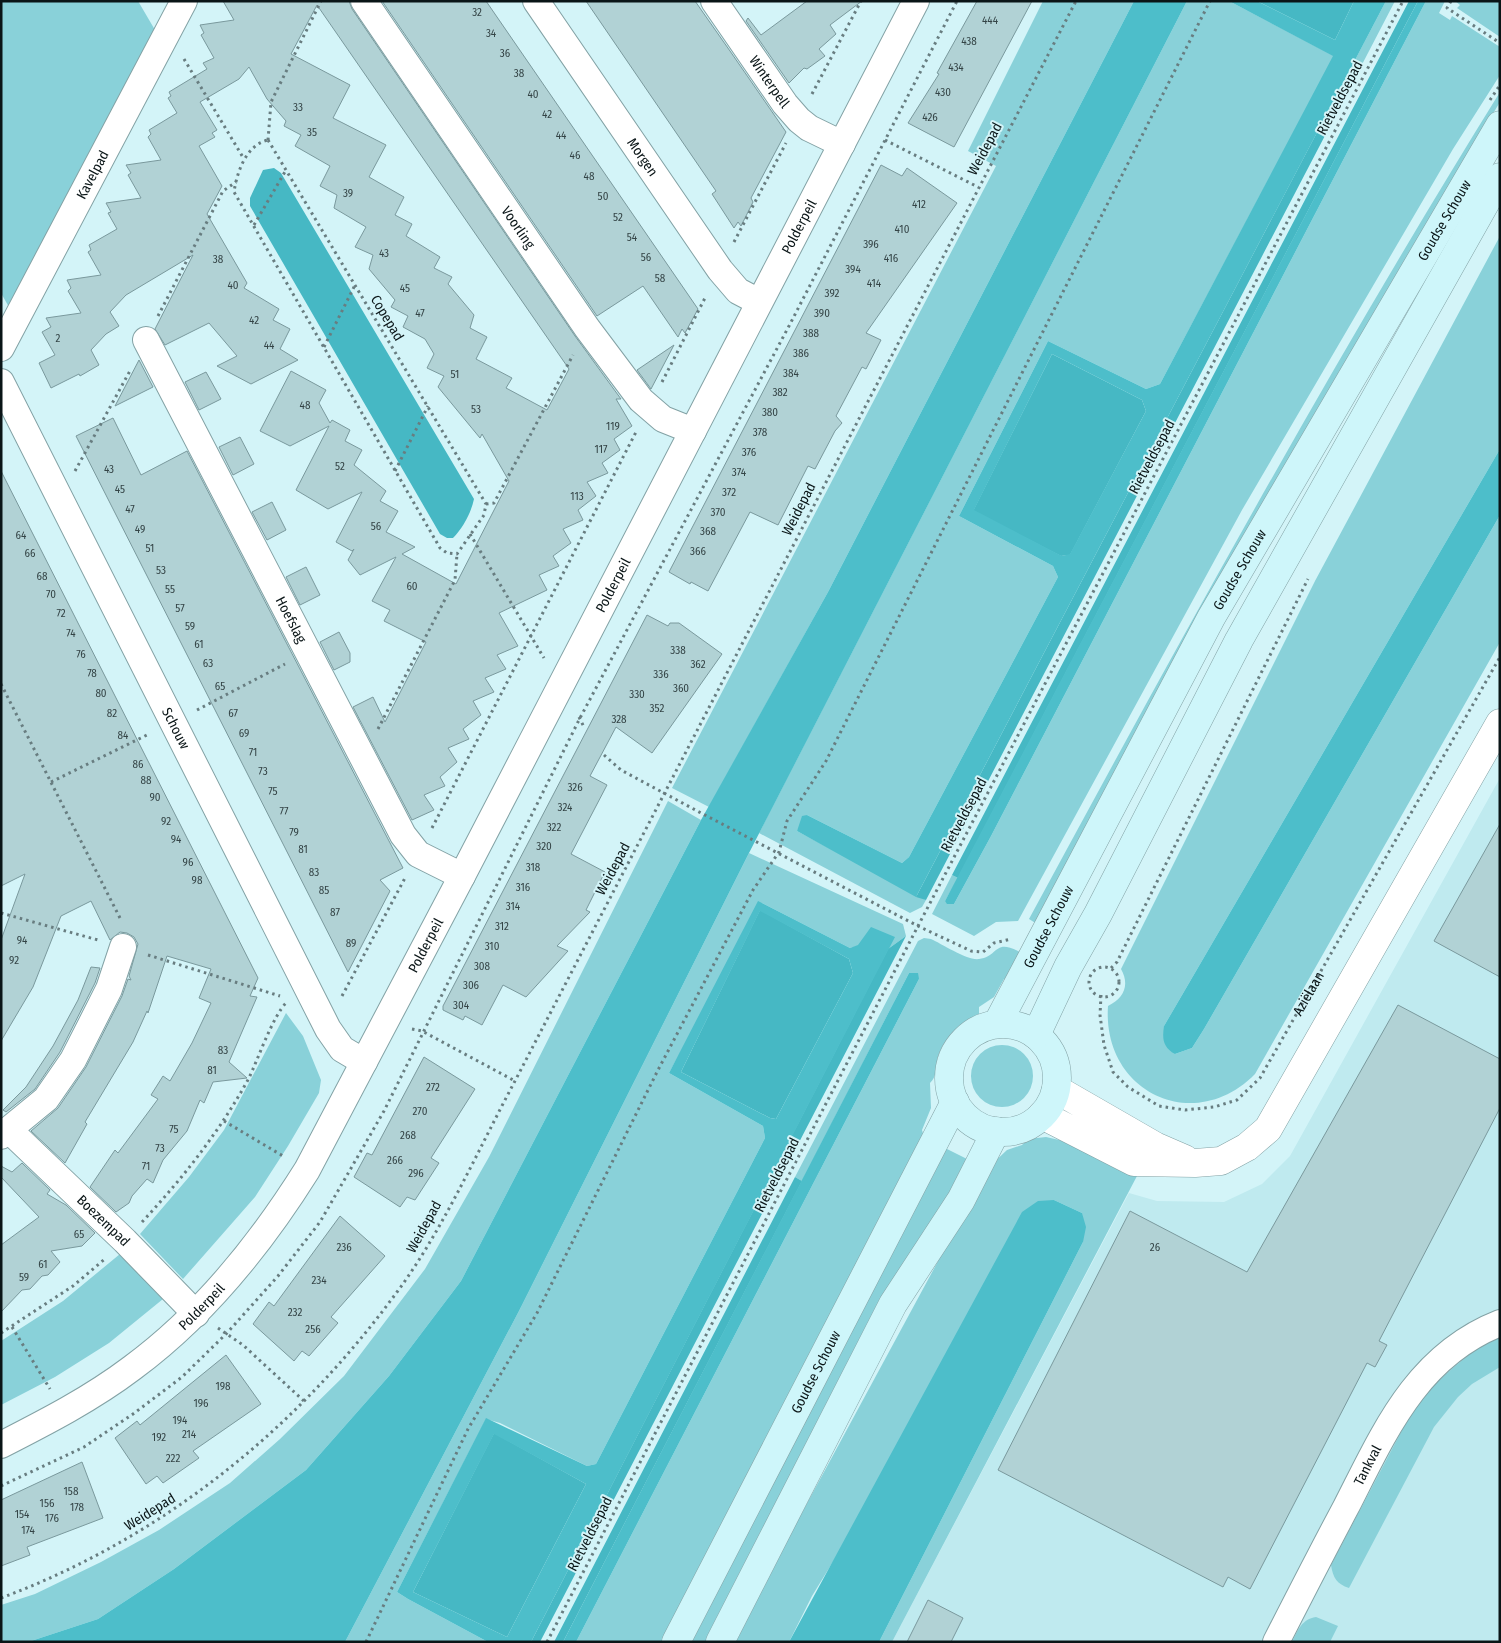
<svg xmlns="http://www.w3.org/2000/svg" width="1501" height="1643" viewBox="0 0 1501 1643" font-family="'Fira Sans Condensed',sans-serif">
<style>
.built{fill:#bfeaef}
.green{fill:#89d1d9}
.forest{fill:#46b8c4}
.water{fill:#4dbeca;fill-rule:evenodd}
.building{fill:#b1d2d5;stroke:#7a999d;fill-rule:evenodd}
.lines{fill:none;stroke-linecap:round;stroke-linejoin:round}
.minor-casing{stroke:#83a2a5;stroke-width:28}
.tertiary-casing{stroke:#83a2a5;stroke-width:29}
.secondary-casing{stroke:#83a2a5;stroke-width:29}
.path{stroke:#687d80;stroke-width:3;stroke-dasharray:2.5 4;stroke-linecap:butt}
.minor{stroke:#fff;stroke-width:26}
.tertiary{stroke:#fff;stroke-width:28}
.secondary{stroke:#cef6fa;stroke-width:28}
.labels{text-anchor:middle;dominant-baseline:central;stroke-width:4;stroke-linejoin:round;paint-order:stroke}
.number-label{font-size:11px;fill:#344446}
.street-label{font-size:14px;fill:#0a1517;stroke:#d3f4f8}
</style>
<rect width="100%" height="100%" fill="#d3f4f8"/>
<path class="built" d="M1500,778V1642H892L1129,1193L1157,1201L1224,1202L1262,1184L1290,1156Z"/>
<path class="green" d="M1,1H138L155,30L10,309L1,293Z
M1043,1H1134L828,592L709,807L672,788L996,166L968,151Z
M1187,1H1229L1334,56L1160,384L1146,389L1048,341L959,516L1053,566L1058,577L909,857L902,863L807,815L797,831L926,900L922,907L910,913L759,833Z
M1386,1H1395L1342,103L1334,100Z
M1426,1H1445L1439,13L1450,20L1452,16L1500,47V75L1453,149L1242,510L1018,921L996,922L974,936L932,914L952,875L958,878L945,901L954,904L990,838Z
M1455,1H1500V37L1457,8L1460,5Z
M1500,92V102L1448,188L1037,924L1029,919C1180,640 1333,361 1500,92Z
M1500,236V449L1164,1026L1175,1054L1192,1048L1204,1029L1500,515V642L1255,1074C1194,1136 1102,1092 1108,1006C1124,998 1130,985 1121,969L1315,581Z
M668,801L701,820L461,1281L389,1376L306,1470L174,1569L98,1619L28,1642H1V1605L35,1594L101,1562L159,1530L230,1483L280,1439L344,1376L425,1269L489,1157Z
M749,853L903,924L906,936L888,949L894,937L850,948L762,903L669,1073L763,1126L765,1138L596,1464L587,1466L500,1423L486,1419L397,1592L408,1599L488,1642H345L519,1311Z
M924,938L931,939C942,944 968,961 979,959C1000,956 993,937 1022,953L1011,978L1004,979L994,997L979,1007V1014C960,1025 942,1038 937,1061C935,1070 937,1076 930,1083L931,1108L922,1130L924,1137L665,1642H576L919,979L909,973L802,1181L795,1177L918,941Z
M286,1013L303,1036L321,1080L319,1093L288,1146L255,1197L183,1279L140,1234L189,1177L224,1130Z
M971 1076a31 31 0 1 1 62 0a31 31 0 1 1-62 0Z
M1046,1137L1077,1144L1137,1176L892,1642H879L1083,1242L1082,1213L1054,1200L812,1596L789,1642H732L989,1167L1007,1150L1022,1145L1028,1139Z
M941,1146L971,1161L707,1642H685Z
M120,1254L163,1299L109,1343L55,1377L1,1405V1341L63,1301Z
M1500,1337V1367L1472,1384L1458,1397L1434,1427L1349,1588C1337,1584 1333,1578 1331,1565L1410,1415L1433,1386L1455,1366L1475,1350Z
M1316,1617L1338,1626L1330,1642H1292C1298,1630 1302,1619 1316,1617Z"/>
<path class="forest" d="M1257,1H1354L1335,40Z
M1409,1H1418L958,878L952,875Z
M1334,100L1342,103L926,900L916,897Z
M274,168L281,173L474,499C471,513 463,528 453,538H447L440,534L250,206V198L263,170Z
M1052,354L1142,400L1146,411L1070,555L1061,556L973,511Z
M760,910L849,959L853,973L776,1119L770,1118L681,1072Z
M906,936L540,1642H531L888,949Z
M795,1177L802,1181L563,1642H554Z
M494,1433L586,1484L507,1637L413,1592Z"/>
<path class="water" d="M1134,1H1187L749,853L519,1311L345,1642H28L98,1619L174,1569L306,1470L389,1376L461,1281L701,820L828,592Z
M1229,1H1257L1335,40L1354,1H1386L916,897L797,831L802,816L807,815L902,863L909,857L1058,577L1053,566L959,516L1048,341L1146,389L1160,384L1333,56ZM1052,354L1142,400L1146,411L1070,554L1062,556L974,510Z
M1418,1H1426L990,838L954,904H947L945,901Z
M1500,449V515L1204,1029L1192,1048L1175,1054C1163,1047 1162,1039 1164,1026Z
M758,901L850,948L858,945L871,927L895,937L531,1642H488L408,1599L397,1592L486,1418L587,1466L596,1464L765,1138L763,1126L669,1073ZM760,911L849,959L853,973L776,1119L770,1118L681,1072ZM494,1434L586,1484L507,1637L413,1592Z
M909,973H918L919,979L576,1642H563Z
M1054,1200L1082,1213L1086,1227L1083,1242L879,1642H789L1022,1212L1038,1201Z"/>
<path class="building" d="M223,1H349L352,9L575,336L621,399H616L632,426L614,439L620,450L602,463L608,473L587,482L596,496L578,510L583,520L563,529L571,543L553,556L559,566L539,575L547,590L499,613L518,646L497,655L506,669L485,678L494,692L473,701L481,715L463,729L469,739L448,748L457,762L440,777L445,786L424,795L434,810L412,820L353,707L373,697L385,722L426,642L384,621L390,610L372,601L396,557L360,575L348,560L354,549L352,551L336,542L362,492L328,509L296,490L329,426L290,446L260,431L291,371L326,390L319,403L330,423L332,420L350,430L345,441L362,450L354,465L386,491L380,501L398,511L386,532L415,547L402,554L456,584L509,481L482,434L480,438L438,387L444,376L427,368L434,354L425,339L403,327L408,316L391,307L395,300L369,269L373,255L355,247L366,227L334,208L337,195L320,186L330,166L295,146L301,135L284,126L286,121L267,99L249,67L239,79L200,102L217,130L212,133L215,137L199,146L222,186L207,214L247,283L244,288L279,309L273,320L290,329L280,349L298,360L251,384L217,366L237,356L209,323L165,345L155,329L193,255L126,295L110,312L119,326L106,334L91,350L99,365L80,376L79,374L51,388L39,363L55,355L42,332L51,327L46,318L81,313L68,291L71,288L67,280L101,275L88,252L91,250L89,245L117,229L108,213L111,212L106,203L141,198L128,175L131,173L126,165L161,160L148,137L151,134L149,130L177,113L168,98L171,96L169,92L207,69L203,63L214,58L201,35L204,33L200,25L234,20ZM317,5L569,369L547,410L506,388L512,378L476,359L487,337L470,328L474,315L448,284L452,277L434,268L440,257L406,236L412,224L395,215L404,197L369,177L386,145L333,118L350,85L291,54Z
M382,1H486L698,309L685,333L682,329L678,337L643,286L597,316Z
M586,1H695L730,51L786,132L751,198L753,202L741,226L738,222L734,228L712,194L716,191Z
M807,1H862L830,25L836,34L819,49L825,56L807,69L804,68L789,83L746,21L748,18L761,35Z
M977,1H1032L954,147L908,123L939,74L937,73Z
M881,165L902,176L907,168L957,203L866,333L881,340L866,369L862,367L836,416L842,423L835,431L815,469L808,466L778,525L750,512L708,591L691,582L690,584L669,572Z
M674,345L651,389L637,370Z
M139,360L153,387L115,406Z
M206,372L221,399L199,410L185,382Z
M113,418L141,475L187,451L403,868L380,880L390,891L348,972L76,436Z
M240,437L254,464L233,475L219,447Z
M1,471L258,978L250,996L257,997L229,1062L247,1078L213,1082L204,1103L200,1100L187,1131L163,1160L153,1183L147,1179L132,1196L129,1203L116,1212L90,1187L115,1150L118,1153L158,1099L151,1095L163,1076L170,1081L192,1043L211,1003L199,998L211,969L167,956L148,1013L147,1011L133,1042L85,1122L87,1124L65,1163L31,1131L58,1108L86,1067L122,996L128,979L131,980L129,976L138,944L134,937L127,933L120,932L110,940L91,901L61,916L33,987L1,1041V940L25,874L1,886Z
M272,502L286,530L267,540L252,512Z
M306,567L320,595L300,605L286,577Z
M647,615L668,626L670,623H679L722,654L652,753L616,727L590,776L607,785L571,854L605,872L586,910L590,912L557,946L568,951L526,997L503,985L482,1025L465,1016L463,1020L443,1010V1006Z
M339,632L350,653V662L334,670L320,642Z
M1500,824V977L1434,941Z
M91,967L100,968L95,983L60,1052L35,1089L6,1112L3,1110L26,1087L53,1046L78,1000Z
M1398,1005L1500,1059V1108L1379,1341L1387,1345L1375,1367L1367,1363L1250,1589L1228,1577L1223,1587L998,1470L1130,1211L1247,1272Z
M424,1057L475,1089L431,1158L439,1163L415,1200L407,1197L400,1207L354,1177L367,1153L372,1155Z
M22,1163L50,1190L47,1194L66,1205L95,1233L82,1246L51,1251L60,1262L48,1275L42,1276L30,1289L22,1290L1,1312V1245L39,1217L1,1177V1166L12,1172Z
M340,1216L385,1256L331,1317L338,1323L309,1356L302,1351L294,1361L253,1324L269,1302L274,1306Z
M226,1355L261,1404L193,1451L199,1458L163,1483L157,1476L146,1484L115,1438L137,1421L140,1425Z
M82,1462L103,1518L27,1547L30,1555L1,1566V1500Z
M928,1600L963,1618L951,1642H907Z"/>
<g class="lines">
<defs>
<g id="minor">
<path id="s2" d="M364,1L587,328L641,400L663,419L693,431"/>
<path id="s3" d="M536,1L720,270L738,291L759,302"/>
<path id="s4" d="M714,1L785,104L799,120L809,128L842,144"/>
<path id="s5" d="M146,340L403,835L418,854L462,876"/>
<path id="s6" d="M1,348L184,1"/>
<path id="s7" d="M1,382L328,1029L342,1049L364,1062"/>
<path id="s8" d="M9,1130L125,1241L196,1314"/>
<path d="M1,1136L46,1099L73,1060L109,989L123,947"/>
<path id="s9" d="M1,1445C46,1422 91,1399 132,1368C204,1315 260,1245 307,1170L462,876L916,1"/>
<path id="s10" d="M1276,1642C1299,1597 1322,1552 1346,1507C1384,1433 1416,1356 1500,1323"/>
</g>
<path id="tertiary" d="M1056,1089L1155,1146L1185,1159
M1042,1115L1134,1162L1195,1163L1221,1161L1247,1147L1268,1129L1500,723"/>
<g id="secondary">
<path id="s11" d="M997,1024L1211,618L1500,125"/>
<circle cx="1003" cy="1078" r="54"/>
<path d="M1036,1035L1068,967L1098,914L1239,640L1500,177"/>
<path id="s12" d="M676,1642L955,1102"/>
<path d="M720,1642L893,1304L961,1200L996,1131"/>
</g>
</defs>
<use href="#minor" class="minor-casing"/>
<use href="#tertiary" class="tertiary-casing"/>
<use href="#secondary" class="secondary-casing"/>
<g class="path">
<path d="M1451,1L1447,8L1500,43"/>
<path d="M184,59L244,159"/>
<path d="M812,94L861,1"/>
<path d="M1490,100L1500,85"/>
<path d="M268,140L486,504L484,515L457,554L447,553L440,548L234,192C237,172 246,145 268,140Z"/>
<path d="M268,140L271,102L321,1"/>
<path d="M885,140L978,187"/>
<path d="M254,225L286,170"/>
<path d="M734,242L786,143"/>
<path d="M158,316L223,191L236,182"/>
<path d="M324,347L355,285"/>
<path d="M662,382L706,296"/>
<path d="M75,471L131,369"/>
<path d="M395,471L428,406"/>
<path d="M486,504L494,503L573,355"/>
<path d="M470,534L544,658"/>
<path d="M1,684L121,920"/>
<path d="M197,710L285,664"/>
<path d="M579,717L584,727"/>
<path d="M378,729L455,580L457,554"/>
<path d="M604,755L621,770L701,813L918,926L971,951L983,952L994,943L1011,939"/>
<path d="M51,782L149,734"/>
<path d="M432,828L636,432"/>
<path d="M1,913L98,940"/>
<path d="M148,955L280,996"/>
<circle cx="1104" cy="982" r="15"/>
<path d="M1111,968L1117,962L1308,579"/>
<path id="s1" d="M1101,995L1100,1015L1104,1045L1113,1072L1128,1087L1159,1106L1185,1110L1214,1107L1237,1100L1260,1078L1500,657"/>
<path d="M342,996L405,878"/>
<path d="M412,1029L422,1031L515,1081"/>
<path d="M224,1121L283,1156"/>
<path d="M142,1222C183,1178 220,1131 249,1078C258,1059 273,1016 286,1003"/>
<path d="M12,1327L50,1389"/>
<path d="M218,1328L243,1345L305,1402"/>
<path d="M1,1333L73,1286L106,1258"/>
<path d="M1,1486L84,1447L133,1414L182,1377L227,1333L278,1276L320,1222L384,1111L580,718L789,326L957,1"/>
<path d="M1,1598C162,1538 296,1430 397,1292C443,1230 478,1150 515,1081L1076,1"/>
<path d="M366,1642L468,1429L537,1313L658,1070L753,890L779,852L787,821L826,761L1210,1"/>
<path d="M547,1642L918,926L1403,1"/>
</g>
<use href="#minor" class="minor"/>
<use href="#tertiary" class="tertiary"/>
<use href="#secondary" class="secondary"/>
</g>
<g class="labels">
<g class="number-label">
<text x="477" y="12">32</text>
<text x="990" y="20">444</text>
<text x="491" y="33">34</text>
<text x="969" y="41">438</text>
<text x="505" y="53">36</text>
<text x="956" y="67">434</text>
<text x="519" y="73">38</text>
<text x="943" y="92">430</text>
<text x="533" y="94">40</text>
<text x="298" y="107">33</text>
<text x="547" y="114">42</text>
<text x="930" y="117">426</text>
<text x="312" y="132">35</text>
<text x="561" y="135">44</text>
<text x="575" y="155">46</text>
<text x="589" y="176">48</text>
<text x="348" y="193">39</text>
<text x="603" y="196">50</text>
<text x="919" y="204">412</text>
<text x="618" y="217">52</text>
<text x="902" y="229">410</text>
<text x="632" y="237">54</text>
<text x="871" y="244">396</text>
<text x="384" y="253">43</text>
<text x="646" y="257">56</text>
<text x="891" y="258">416</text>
<text x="218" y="259">38</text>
<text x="853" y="269">394</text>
<text x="660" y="278">58</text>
<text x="874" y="283">414</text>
<text x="233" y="285">40</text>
<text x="405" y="288">45</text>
<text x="832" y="293">392</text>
<text x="420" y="313">47</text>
<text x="822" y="313">390</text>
<text x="254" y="320">42</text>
<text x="811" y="333">388</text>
<text x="58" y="338">2</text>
<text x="269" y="345">44</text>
<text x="801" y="353">386</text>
<text x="791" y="373">384</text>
<text x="455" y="374">51</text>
<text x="780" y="392">382</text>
<text x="305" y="405">48</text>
<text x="476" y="409">53</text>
<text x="770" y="412">380</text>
<text x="613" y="426">119</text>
<text x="760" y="432">378</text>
<text x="601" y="449">117</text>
<text x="749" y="452">376</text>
<text x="340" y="466">52</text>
<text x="109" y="469">43</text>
<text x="739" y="472">374</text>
<text x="120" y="489">45</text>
<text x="729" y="492">372</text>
<text x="577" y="496">113</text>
<text x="130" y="509">47</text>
<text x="718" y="512">370</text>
<text x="376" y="526">56</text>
<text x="140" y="529">49</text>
<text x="708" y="531">368</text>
<text x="21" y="535">64</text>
<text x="150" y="548">51</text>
<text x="698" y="551">366</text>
<text x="30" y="553">66</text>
<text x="161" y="570">53</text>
<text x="42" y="576">68</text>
<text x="412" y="586">60</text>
<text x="170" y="589">55</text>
<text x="51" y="594">70</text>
<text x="180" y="608">57</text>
<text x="61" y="613">72</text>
<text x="190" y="626">59</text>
<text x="71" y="633">74</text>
<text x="199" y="644">61</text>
<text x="678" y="650">338</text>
<text x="81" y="654">76</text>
<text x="208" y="663">63</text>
<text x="698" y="664">362</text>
<text x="92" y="673">78</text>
<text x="661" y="674">336</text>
<text x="220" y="686">65</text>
<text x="681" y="688">360</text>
<text x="101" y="693">80</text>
<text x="637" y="694">330</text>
<text x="657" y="708">352</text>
<text x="112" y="713">82</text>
<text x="233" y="713">67</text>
<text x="619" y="719">328</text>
<text x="244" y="733">69</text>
<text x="123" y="735">84</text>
<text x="253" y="752">71</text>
<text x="138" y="764">86</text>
<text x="263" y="771">73</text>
<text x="146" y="780">88</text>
<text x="575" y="787">326</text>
<text x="273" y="791">75</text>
<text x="155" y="797">90</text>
<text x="565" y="807">324</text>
<text x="284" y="811">77</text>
<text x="166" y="821">92</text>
<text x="554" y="827">322</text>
<text x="294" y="832">79</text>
<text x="176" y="839">94</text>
<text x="544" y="846">320</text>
<text x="303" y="849">81</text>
<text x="188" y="862">96</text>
<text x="533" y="867">318</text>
<text x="314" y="872">83</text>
<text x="197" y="880">98</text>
<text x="523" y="887">316</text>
<text x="324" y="890">85</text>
<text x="513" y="906">314</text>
<text x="335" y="912">87</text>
<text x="502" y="926">312</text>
<text x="22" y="940">94</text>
<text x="351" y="943">89</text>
<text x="492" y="946">310</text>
<text x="14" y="960">92</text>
<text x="482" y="966">308</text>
<text x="471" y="985">306</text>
<text x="461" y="1005">304</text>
<text x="223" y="1050">83</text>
<text x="212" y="1070">81</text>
<text x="433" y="1087">272</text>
<text x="420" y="1111">270</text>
<text x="174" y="1129">75</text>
<text x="408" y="1135">268</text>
<text x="160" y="1148">73</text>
<text x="395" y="1160">266</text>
<text x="146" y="1166">71</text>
<text x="416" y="1173">296</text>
<text x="79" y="1234">65</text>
<text x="344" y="1247">236</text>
<text x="1155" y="1247">26</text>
<text x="43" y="1264">61</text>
<text x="24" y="1277">59</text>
<text x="319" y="1280">234</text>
<text x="295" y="1312">232</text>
<text x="313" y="1329">256</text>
<text x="223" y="1386">198</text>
<text x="201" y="1403">196</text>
<text x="180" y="1420">194</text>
<text x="189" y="1434">214</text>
<text x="159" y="1437">192</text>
<text x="173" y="1458">222</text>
<text x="71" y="1491">158</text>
<text x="47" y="1503">156</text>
<text x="77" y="1507">178</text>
<text x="22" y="1514">154</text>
<text x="52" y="1518">176</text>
<text x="28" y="1530">174</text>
</g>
<g class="street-label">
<text stroke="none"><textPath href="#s4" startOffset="98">Winterpell</textPath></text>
<text transform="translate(1340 98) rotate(-62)">Rietveldsepad</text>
<text transform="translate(985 149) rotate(-62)">Weidepad</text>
<text stroke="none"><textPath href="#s3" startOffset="189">Morgen</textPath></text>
<text stroke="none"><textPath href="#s6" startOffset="196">Kavelpad</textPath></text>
<text stroke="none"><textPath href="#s11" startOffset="920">Goudse Schouw</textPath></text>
<text stroke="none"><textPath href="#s9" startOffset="1482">Polderpeil</textPath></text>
<text stroke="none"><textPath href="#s2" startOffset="274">Voorling</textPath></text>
<text transform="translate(387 318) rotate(59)">Copepad</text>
<text transform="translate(1152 457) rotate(-62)">Rietveldsepad</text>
<text transform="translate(799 509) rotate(-63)">Weidepad</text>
<text stroke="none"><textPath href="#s11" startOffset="515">Goudse Schouw</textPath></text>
<text stroke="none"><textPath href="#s9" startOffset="1078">Polderpeil</textPath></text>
<text stroke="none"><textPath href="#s5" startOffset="315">Hoefslag</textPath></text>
<text stroke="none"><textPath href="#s7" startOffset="388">Schouw</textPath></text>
<text transform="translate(964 815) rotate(-62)">Rietveldsepad</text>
<text transform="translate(613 869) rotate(-62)">Weidepad</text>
<text stroke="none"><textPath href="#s11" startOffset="110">Goudse Schouw</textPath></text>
<text stroke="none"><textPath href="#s9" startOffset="672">Polderpeil</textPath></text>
<text stroke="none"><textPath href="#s1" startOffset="345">Aziëlaan</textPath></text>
<text transform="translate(777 1175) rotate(-63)">Rietveldsepad</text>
<text stroke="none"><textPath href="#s8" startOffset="131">Boezempad</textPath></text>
<text transform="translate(424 1227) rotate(-61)">Weidepad</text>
<text stroke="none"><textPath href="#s9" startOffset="245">Polderpeil</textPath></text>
<text stroke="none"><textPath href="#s12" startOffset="304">Goudse Schouw</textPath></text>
<text stroke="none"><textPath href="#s10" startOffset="199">Tankval</textPath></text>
<text transform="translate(150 1512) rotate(-32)">Weidepad</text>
<text transform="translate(590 1534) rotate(-63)">Rietveldsepad</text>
</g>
</g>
<rect width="1501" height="1643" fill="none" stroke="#0a1517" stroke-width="5"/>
</svg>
